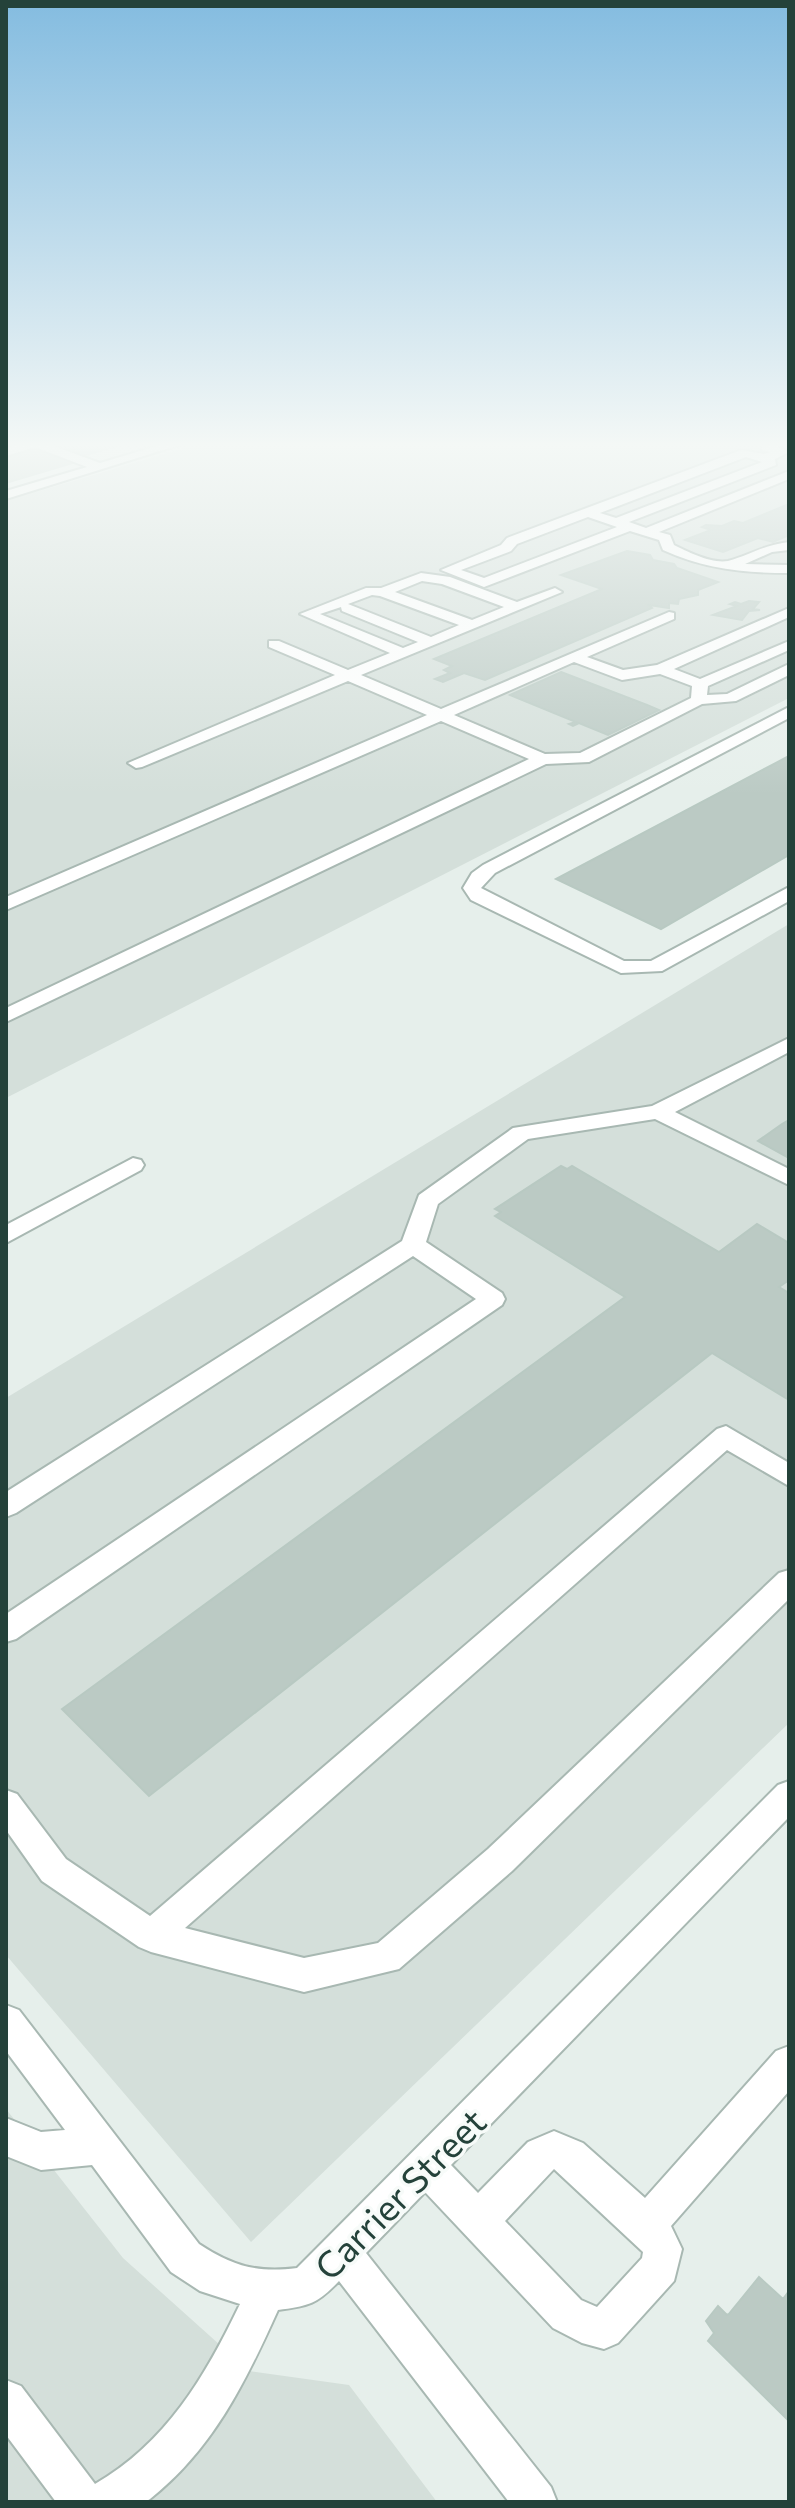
<svg xmlns="http://www.w3.org/2000/svg" width="795" height="2508" viewBox="0 0 795 2508" font-family="Commissioner,sans-serif">
<style>
.built{fill:#d4dfda}
.building{fill:#bbcac4;stroke:#b8c9c2;stroke-width:2}
.lines{fill:none;stroke-linecap:round;stroke-linejoin:round}
.minor-casing{stroke:#a8b8b2;stroke-width:4}
.minor{fill:#fff;fill-rule:evenodd}
.labels{text-anchor:middle;dominant-baseline:central;stroke-width:7;stroke-linejoin:round;paint-order:stroke}
.near-street-label{font-size:36px;fill:#24423a;stroke:#f7fbf9}
</style>
<rect width="100%" height="100%" fill="#e6efeb"/>
<path class="built" d="M198,444H789V698L6,1098V501Z
M789,924V1723L251,2242L6,1955V1398Z
M6,2109L123,2258L249,2371L349,2385L437,2502H6Z"/>
<path class="building" d="M57,444H125L86,455Z
M36,449L73,463L6,483V458Z
M789,504V535L773,542L758,538L723,552L685,540L711,530L702,527L706,525L722,526L734,521L743,523Z
M627,551L650,555L653,560L674,564L677,568L718,582L698,590V595L679,599L678,604L669,603V608L649,605L652,608L485,680L464,673L443,682L435,679L450,673L444,670L452,666L434,659L602,589L561,575Z
M749,601L759,602L753,609L760,610L749,611L742,620L713,615L737,606L730,604L735,602L741,604Z
M561,672L647,705L659,710L608,735L579,723L573,726L569,724L576,722L510,695Z
M789,756V855L661,929L556,879Z
M789,1120V1158L758,1141L782,1124Z
M561,1166L567,1169L572,1166L719,1252L757,1224L789,1243V1280L779,1287L789,1293V1400L712,1353L149,1796L62,1709L625,1297L495,1216L501,1212L495,1209Z
M759,2277L783,2299L789,2291V2421L708,2341L714,2333L706,2321L718,2306L727,2315L729,2314Z"/>
<g class="lines">
<defs>
<path id="minor" d="M21,444H48L100,463L164,444H182L6,499V491L87,467L35,447L6,456V448Z
M762,444H781L778,447L789,452L775,459L776,465L629,522L646,528L789,471V479L659,532L670,535L674,545C688,552 712,564 728,561C751,555 763,545 789,542V550L772,552L745,564L789,565V573C745,573 704,569 663,550L659,540L630,531L484,587L441,570L501,545L507,538L741,450L764,454L771,452L762,450ZM746,457L762,462L616,518L600,513ZM588,517L617,527L484,578L461,570L511,551L517,544Z
M421,573L450,577L517,602L555,588L562,592L361,675L441,709L669,612L674,613V619L587,657L623,670L657,665L789,608V617L674,669L700,679L789,641V650L708,686L707,695L727,694L789,664V675L736,701L702,704L589,762L546,764L6,1022V1008L529,759L441,721L6,910V897L427,715L348,681L142,767L136,768L128,763L335,675L269,647V641H279L348,670L390,653L300,614L366,588H381ZM422,581L442,584L504,607L472,620L395,592ZM372,595L380,596L459,625L431,637L348,604ZM341,607L342,611L418,642L403,648L320,614ZM574,662L622,680L660,674L692,686L691,698L580,753L545,754L454,715Z
M789,707V718L495,873L481,888L624,961H651L789,887V901L662,971L621,973L471,900L463,888L472,873L483,865Z
M789,1038V1052L675,1112L789,1169V1185L655,1119L528,1139L438,1204L426,1242L502,1293L505,1299L502,1305L16,1639L6,1642V1614L476,1299L413,1256L16,1513L6,1517V1492L402,1241L419,1195L513,1128L652,1106Z
M133,1158L141,1160L144,1165L141,1170L6,1243V1225Z
M726,1426L789,1463V1486L727,1450L185,1928L304,1958L378,1943L488,1849L779,1573L789,1570V1599L512,1871L399,1969L304,1992L151,1952L139,1947L42,1881L6,1830V1790L17,1794L66,1859L150,1916L717,1429Z
M789,1781V1817L451,2165L478,2193L528,2142L554,2131L583,2143L645,2198L776,2051L789,2046V2091L671,2226L682,2249L674,2281L618,2343L604,2349L582,2343L553,2328L425,2192L366,2253L551,2487L557,2502H509L339,2281C317,2304 309,2306 278,2310C245,2383 213,2449 150,2499L145,2502H56L6,2435V2380L21,2386L95,2484C166,2443 205,2377 240,2304L200,2291L171,2272L92,2165L41,2170L6,2156V2118L41,2132L65,2130L6,2051V2005L19,2010L199,2244C232,2266 257,2273 297,2268L778,1785ZM554,2169L643,2252L642,2258L597,2307L581,2300L505,2221Z"/>
</defs>
<use href="#minor" class="minor-casing"/>
<use href="#minor" class="minor"/>
</g>
<linearGradient id="sky" x2="0" y2="1"><stop stop-color="#84bce0"/><stop offset="0.56" stop-color="#f4f8f6"/><stop offset="1" stop-color="#f4f8f6" stop-opacity="0"/></linearGradient>
<rect width="795" height="795" fill="url(#sky)"/>
<g class="labels">
<g class="near-street-label">
<text transform="translate(399 2193) rotate(-45)">Carrier Street</text>
</g>
</g>
<rect width="795" height="2508" fill="none" stroke="#24423a" stroke-width="16"/>
</svg>
